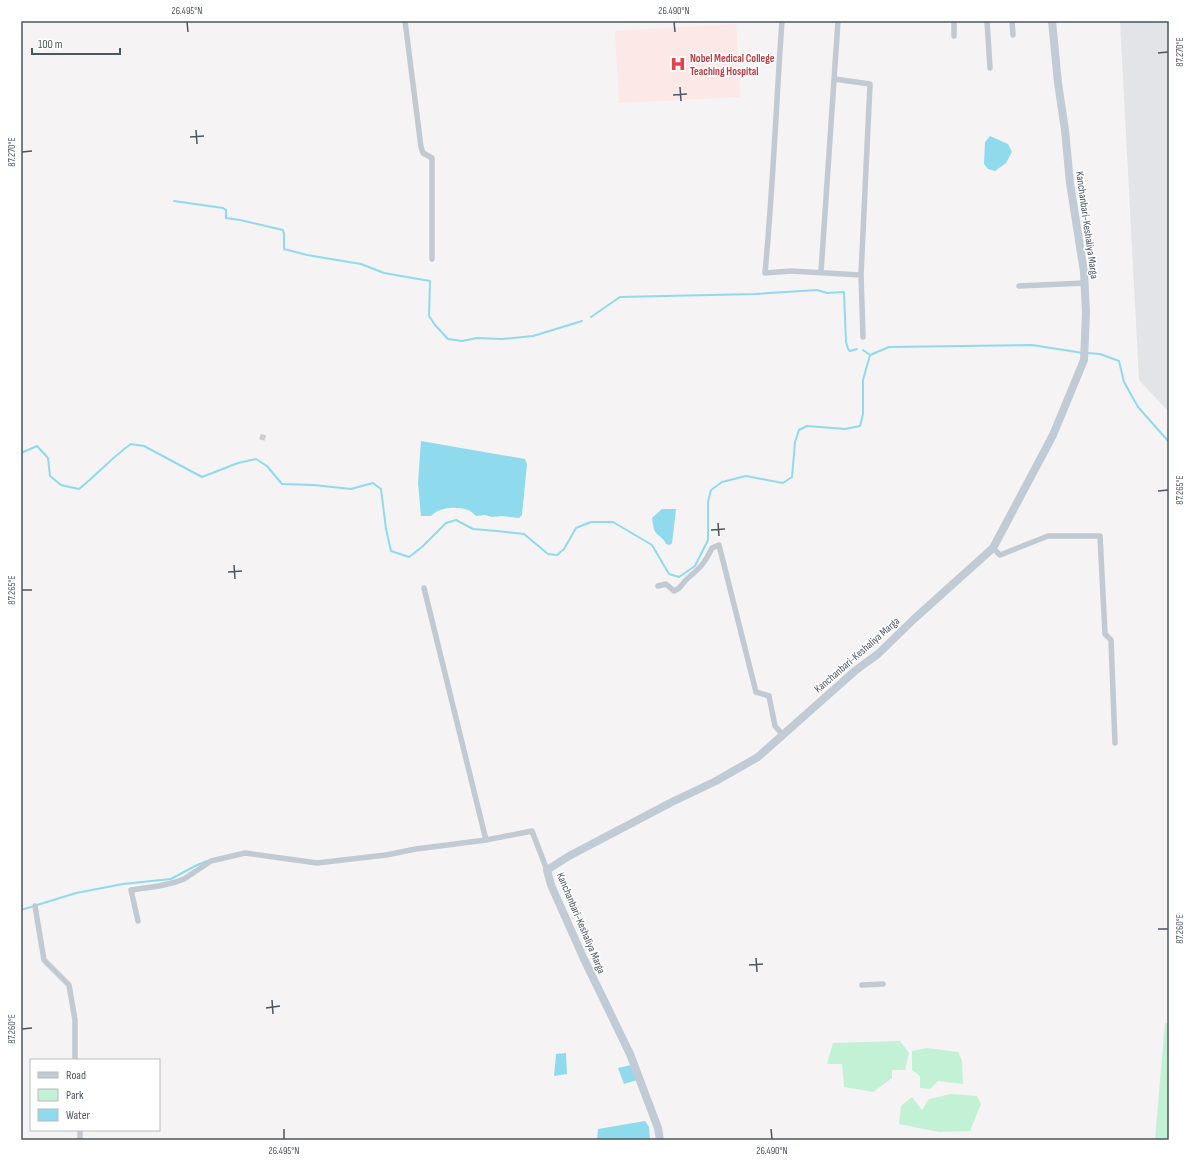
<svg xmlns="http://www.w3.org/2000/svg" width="1190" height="1161" viewBox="0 0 1190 1161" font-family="'Sofia Sans Condensed',sans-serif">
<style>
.medical{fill:#fce8e6}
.airport{fill:#e2e4e7}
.green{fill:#c3f1d5}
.water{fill:#90daee}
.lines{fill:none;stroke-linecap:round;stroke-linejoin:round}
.stream{stroke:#90daee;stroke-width:2}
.street-tunnel{stroke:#caccce;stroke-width:5.5;stroke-dasharray:5.5 3;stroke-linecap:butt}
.street{stroke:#c1cad2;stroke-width:5.5}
.secondary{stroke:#c1cbd6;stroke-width:8}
.ticks{fill:none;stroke:#4a5661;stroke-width:1.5}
.labels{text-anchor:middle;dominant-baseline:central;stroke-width:3;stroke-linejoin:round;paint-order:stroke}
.health-label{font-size:11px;font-weight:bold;fill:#be3a42;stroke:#fff;text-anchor:start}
.street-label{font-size:11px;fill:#4a5661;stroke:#fff}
.neatline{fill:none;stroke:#4a5661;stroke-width:1.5}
.ticks-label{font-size:10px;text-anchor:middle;fill:#4a5661}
</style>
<rect width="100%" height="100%" fill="#f5f3f3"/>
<path class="medical" d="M736,24L740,97L619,103L615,31Z"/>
<path class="airport" d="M1120,21H1169V412L1139,380Z"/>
<path class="green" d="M1165,1023L1169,1024V1140H1155Z
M900,1041L909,1053L905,1070H892V1078L873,1092L844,1087L842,1064H827L833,1043Z
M926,1048L958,1052L962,1061L963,1084L938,1081L930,1089L920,1088V1076L912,1070V1051Z
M951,1094L977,1096L981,1104L970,1131L939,1132L899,1124L901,1106L912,1097L922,1110L929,1099Z"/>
<path class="water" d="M990,136L1008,144L1012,152L1006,163L995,171L988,169L984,164L985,142Z
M421,441L525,459L527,464L522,515L519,518L502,516L492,517L485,515L476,516C474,514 471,511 468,510C456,506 440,507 431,516H421L418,483Z
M662,509H676L672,543L670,545L666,544C664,539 661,538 657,534C653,530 653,524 652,518Z
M566,1053L567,1074L554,1076L556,1054Z
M631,1065L637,1080L624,1084L618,1068Z
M645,1121L649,1127L650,1140H597L598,1129Z"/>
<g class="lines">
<path class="stream" d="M174,201L223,208L226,210V218L240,220L283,230L284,234V249L307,255L361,264L384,273L430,281L429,316L435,325L448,339L462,341L477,338L502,339L533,336L582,321
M591,317L620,297L755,294L817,290L827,293L844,292L846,342L848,349L850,351L857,349
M863,350L870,355
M1087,353L1100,354L1119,361L1124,382L1138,407L1169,442
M21,453L37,446L48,458L50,476L61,485L79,489C97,475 112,457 131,444L144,446L202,477L238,463L256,459L267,466L282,484L314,485L351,489L373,483L381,489L386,529L391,551L409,557L422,547L446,523L456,520L473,529L497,531L524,534L548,554L557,555L564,549L576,528L591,522H613L652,545L669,574L679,577L695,566L708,540V502L711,490L722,482L746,476L783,483L792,477L795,442L799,430L807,426L845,429L860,426L863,414V380L870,355L889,347L1032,345L1083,353
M21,910L76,893L123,884L171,879L195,866L207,861"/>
<path class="street-tunnel" d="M262,440L264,432"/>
<path class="street" d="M405,21L421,147L423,153L432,158V259
M782,21C776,105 773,189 765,273L791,271L861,275
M954,21V36
M987,21L990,68
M1012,21L1013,35
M834,79L870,84L861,275L863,337
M821,272L838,21
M1019,286L1085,283
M993,548L1000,555L1048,536H1100L1105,634L1111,640L1115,743
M658,586L666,584L674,591C682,588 681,584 688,578C701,567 704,564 712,548L719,545L756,692L769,696L775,726L783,735
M424,588L486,840
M35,906L44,960L69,985L75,1020V1060
M138,921L131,890L159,886L176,882L184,879L211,861L245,853L317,863L386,855L416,849L486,840L532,831L547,870
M862,985L883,984
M80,1130V1140"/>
<path class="secondary" d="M660,1140L658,1128L630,1054L583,957L551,885L547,870L569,856L672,802L716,781L758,757L856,670L878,654L914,619L993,548L1053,435L1084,360L1086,313L1084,272L1070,183L1065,130L1058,83L1052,21"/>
</g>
<path class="ticks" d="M187,22L188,32M674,22L675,32M1158,53L1168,52M680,87L681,101M673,95L687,94M196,130L197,144M190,137L204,136M22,152L32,151M1158,491L1168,490M718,523L719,536M711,530L725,529M234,565L235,579M228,572L242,571M22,590H32M1158,929H1168M756,958L757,972M749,965L763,964M272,1000L273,1014M266,1008L280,1006M22,1029L32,1028M284,1129V1139M771,1129L772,1139"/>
<defs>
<symbol id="hospital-bare" viewBox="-9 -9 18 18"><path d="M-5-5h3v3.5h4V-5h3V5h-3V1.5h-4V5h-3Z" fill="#e0444e" stroke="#fff" stroke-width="2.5" paint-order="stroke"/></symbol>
</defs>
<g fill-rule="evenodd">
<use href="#hospital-bare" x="667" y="53" width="22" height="22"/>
</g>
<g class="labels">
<g class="health-label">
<text x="690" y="58">Nobel Medical College<tspan x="690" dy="13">Teaching Hospital</tspan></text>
</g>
<g class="street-label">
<text transform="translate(1087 225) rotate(82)">Kanchanbari-Keshaliya Marga</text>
<text transform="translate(857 655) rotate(-41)">Kanchanbari-Keshaliya Marga</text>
<text transform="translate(581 923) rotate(67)">Kanchanbari-Keshaliya Marga</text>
</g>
</g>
<rect width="1190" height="1161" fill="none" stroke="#ffffff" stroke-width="44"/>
<rect x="30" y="1059" width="130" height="72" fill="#ffffff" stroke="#b7bbc0"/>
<rect x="38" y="1072" width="20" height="6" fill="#c1cbd6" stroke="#b7bbc0"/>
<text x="66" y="1079" font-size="12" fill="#4a5661">Road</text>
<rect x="38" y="1089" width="20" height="12" fill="#c3f1d5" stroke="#b7bbc0"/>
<text x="66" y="1099" font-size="12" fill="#4a5661">Park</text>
<rect x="38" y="1109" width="20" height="12" fill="#90daee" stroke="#b7bbc0"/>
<text x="66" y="1119" font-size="12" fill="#4a5661">Water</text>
<path d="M32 48v6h88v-6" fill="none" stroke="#4a5661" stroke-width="2"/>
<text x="38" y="48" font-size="12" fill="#4a5661" stroke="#ffffff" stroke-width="3" paint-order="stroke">100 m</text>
<rect x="22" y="22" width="1146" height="1117" class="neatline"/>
<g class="ticks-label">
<text x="187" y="14">26.495°N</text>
<text x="674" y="14">26.490°N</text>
<text transform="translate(1179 52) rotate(-90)" y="4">87.270°E</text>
<text transform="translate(11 152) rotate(-90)" y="4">87.270°E</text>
<text transform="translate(1179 490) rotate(-90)" y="4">87.265°E</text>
<text transform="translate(11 590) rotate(-90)" y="4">87.265°E</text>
<text transform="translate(1179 929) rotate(-90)" y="4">87.260°E</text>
<text transform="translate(11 1029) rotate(-90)" y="4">87.260°E</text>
<text x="284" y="1154">26.495°N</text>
<text x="772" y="1154">26.490°N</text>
</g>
</svg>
